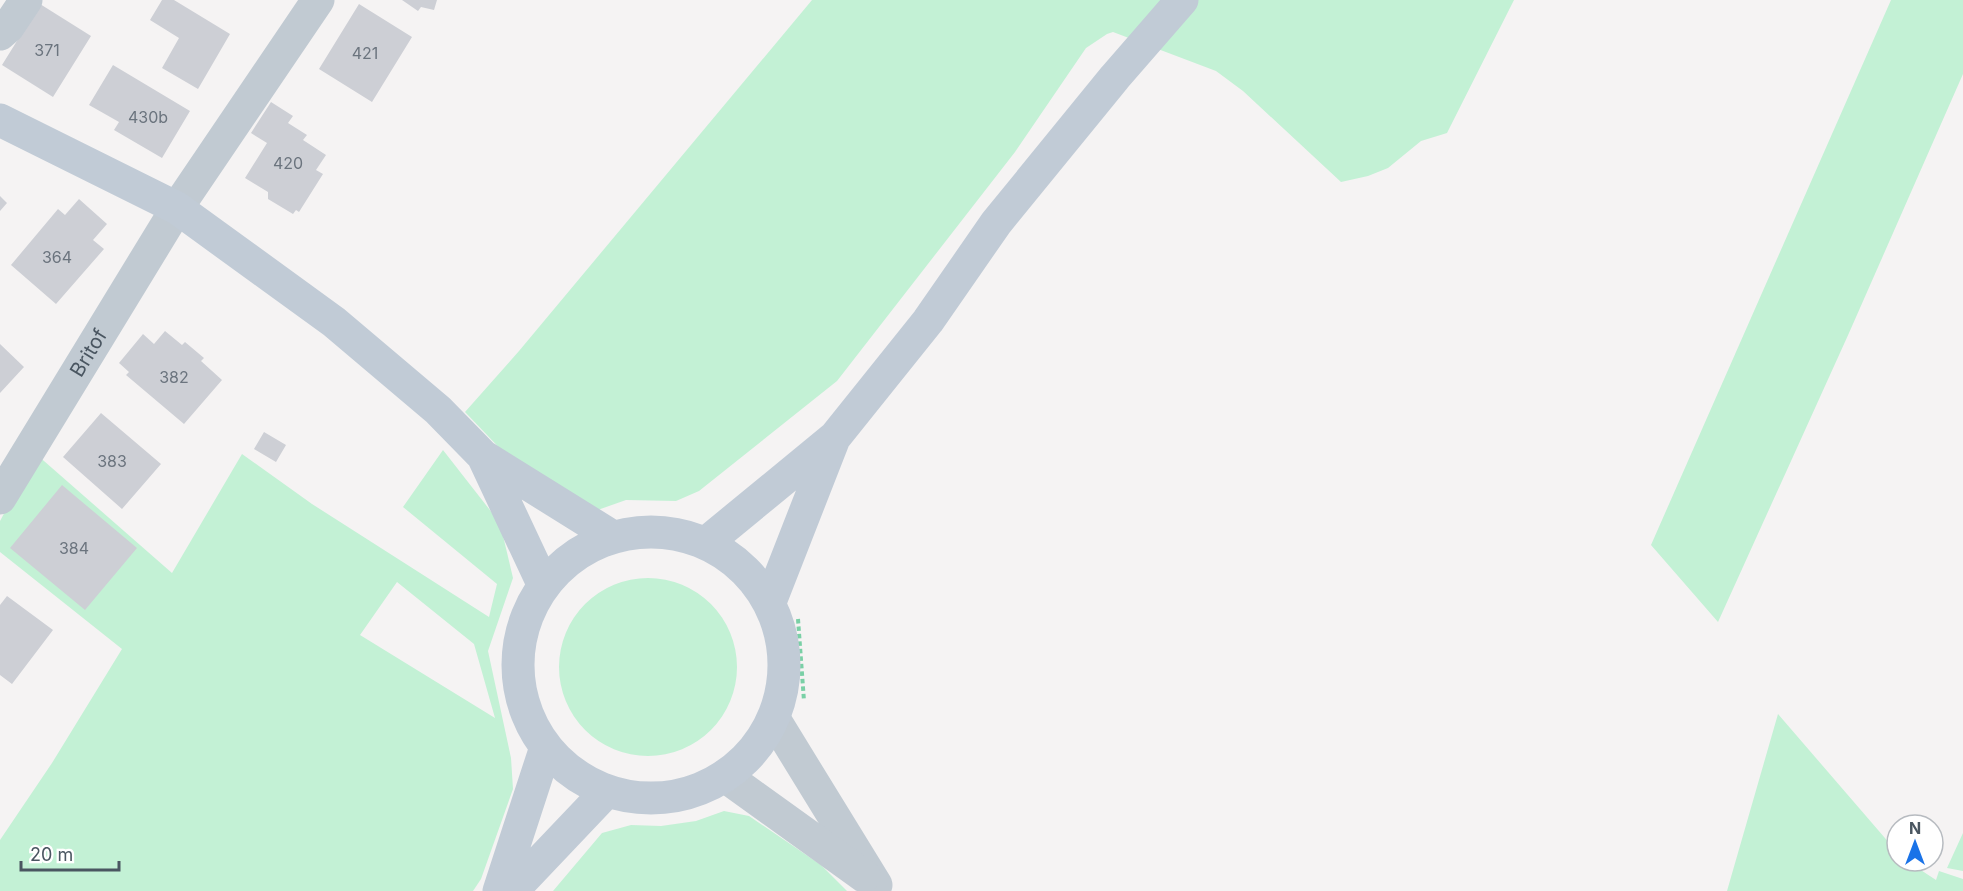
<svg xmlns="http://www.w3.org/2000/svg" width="1963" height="891" viewBox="0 0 1963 891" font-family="Inter,sans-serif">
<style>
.green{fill:#c3f1d5;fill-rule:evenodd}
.building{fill:#cdcfd5}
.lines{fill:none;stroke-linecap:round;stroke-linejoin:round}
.path{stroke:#7ad0a6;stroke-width:4;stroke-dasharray:4.5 3;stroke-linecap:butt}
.street{stroke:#c1cad2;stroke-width:33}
.secondary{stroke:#c1cbd6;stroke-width:33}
.labels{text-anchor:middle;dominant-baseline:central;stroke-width:4.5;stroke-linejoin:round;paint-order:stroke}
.number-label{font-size:16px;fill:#6b747e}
.street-label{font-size:20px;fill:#4a5661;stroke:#fff}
</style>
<rect width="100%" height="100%" fill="#f5f3f3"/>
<path class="green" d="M812,0H1514L1447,133L1421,141L1388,168L1368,176L1341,182L1243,91L1216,71L1113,32L1107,34L1086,48L1015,152L837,381L699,491L676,501L626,500L592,512L511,460L465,412L519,351Z
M1891,0H1963V74L1849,333L1718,622L1651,545Z
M443,450L500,523L513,578L488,651L511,758L513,789L481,879L473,891H0V840L52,763L122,649L0,552V521L36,454L172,573L242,454L312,504L489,617L497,584L403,507ZM397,582L474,644L495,718L360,635Z
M559 667a89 89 0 1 1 178 0a89 89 0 1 1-178 0Z
M1778,714L1897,852V861H1907L1936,880L1939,871L1963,879V891H1727Z
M724,811L749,816L821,865L847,891H553L602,833L631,825L661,826L696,821Z
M1963,833V871L1947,868Z"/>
<path class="building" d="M162,0H174L230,34L198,89L162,68L179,38L150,20Z
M402,0H437L434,10L421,7L418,11Z
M40,4L91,36L53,97L2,65Z
M359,4L412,37L372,102L319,69Z
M113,65L190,111L162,158L114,130L119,122L89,105Z
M271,102L293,116L288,123L307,135L303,140L326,155L316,170L323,174L299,212L296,210L293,214L268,199V192L245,178L267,143L251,133Z
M0,196L7,203L0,211Z
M79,199L107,224L93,240L104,249L56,304L11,265L58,209L65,215Z
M165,331L182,345L185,342L204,358L201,361L222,380L184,424L126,375L129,372L119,363L143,334L154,344Z
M0,344L24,367L0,393Z
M101,413L161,464L122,509L63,457Z
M264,432L286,445L276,462L254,449Z
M62,485L137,548L85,610L10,548Z
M7,596L53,630L12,684L0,675V605Z"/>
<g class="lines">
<path class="path" d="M642,526L680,525
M798,619L804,701"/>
<g class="street">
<path d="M0,34L8,27L26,0"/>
<path id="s1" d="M0,498L177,208L318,0"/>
<path d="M774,719L876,885"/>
<path d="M725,776L864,876"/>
</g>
<path class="secondary" d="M0,120L177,208L334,322L438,410L483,456L613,537
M483,456L544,586
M518 665a133 133 0 1 1 266 0a133 133 0 1 1-266 0Z
M706,543L835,437L928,321L996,223L1115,77L1182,0
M770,602L833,441
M499,891L546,747
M512,891L607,791"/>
</g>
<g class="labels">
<g class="number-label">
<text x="47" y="50">371</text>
<text x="365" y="53">421</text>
<text x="148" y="117">430b</text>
<text x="288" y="163">420</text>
<text x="57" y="257">364</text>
<text x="174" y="377">382</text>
<text x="112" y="461">383</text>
<text x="74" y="548">384</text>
</g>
<g class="street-label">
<text stroke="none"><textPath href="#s1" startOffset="170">Britof</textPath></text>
</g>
</g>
<g transform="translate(1915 843)"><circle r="28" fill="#ffffff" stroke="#b7bbc0" stroke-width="1.5"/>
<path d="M0-4.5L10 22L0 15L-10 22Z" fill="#1a73e8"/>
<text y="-9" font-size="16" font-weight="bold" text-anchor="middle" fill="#4a5661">N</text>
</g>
<path d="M21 861v9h98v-9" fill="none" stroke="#4a5661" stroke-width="3"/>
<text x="30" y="861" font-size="18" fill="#4a5661" stroke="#ffffff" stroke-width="4.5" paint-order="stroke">20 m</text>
</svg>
